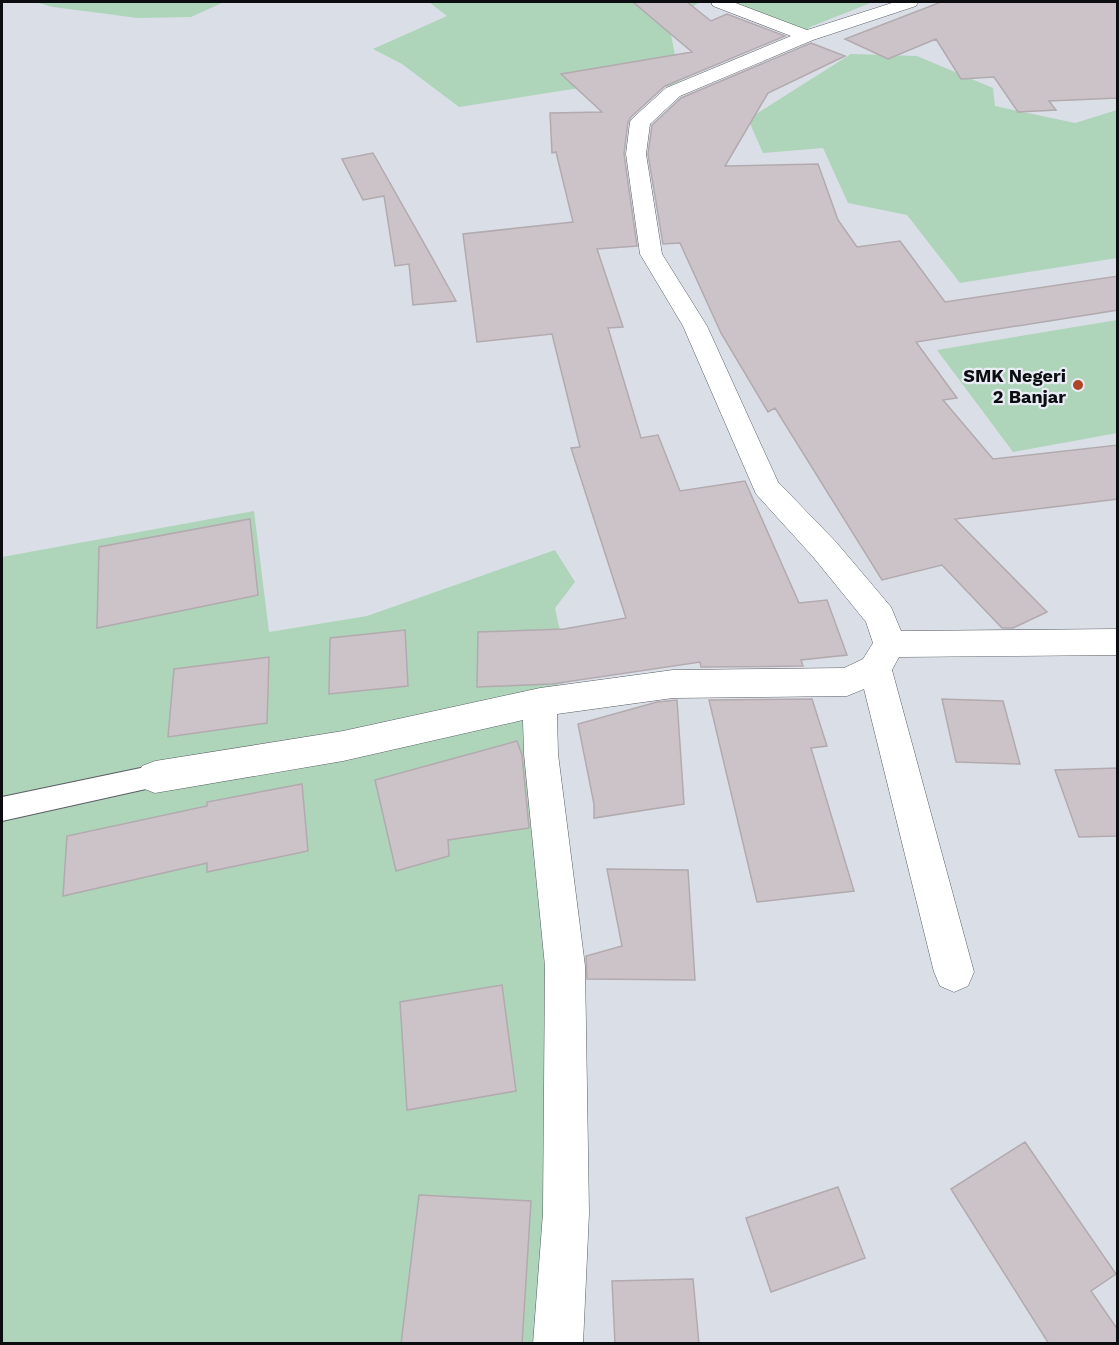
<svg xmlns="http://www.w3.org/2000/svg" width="1119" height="1345" viewBox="0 0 1119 1345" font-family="'Work Sans',sans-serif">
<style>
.green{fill:#aed4ba}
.building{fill:#ccc3c9;stroke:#b2aaae;stroke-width:1.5}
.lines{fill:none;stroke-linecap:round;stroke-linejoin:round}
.lane-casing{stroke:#595d64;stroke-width:2}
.street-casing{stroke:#595d64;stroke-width:1}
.lane{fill:#fff;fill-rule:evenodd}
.street{fill:#fff;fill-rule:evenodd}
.poi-dot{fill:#ad4527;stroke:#e8ecf4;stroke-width:2}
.labels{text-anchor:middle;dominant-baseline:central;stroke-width:4.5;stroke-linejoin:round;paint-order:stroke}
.far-poi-label{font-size:18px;font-weight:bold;fill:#0c0d10;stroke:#e8ecf4;text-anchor:end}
</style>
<rect width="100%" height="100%" fill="#dadfe7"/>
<path class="green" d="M35,2H224L191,17L138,18L53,7Z
M429,2H701L668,19L680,81L668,87L649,77L459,107L402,64L373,49L447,16Z
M731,2H873L810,27L806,31Z
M851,54L917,56L993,88L995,106L1075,123L1117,110V258L960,283L907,215L848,203L823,148L763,153L748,119Z
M1117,320V433L1013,452L937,350Z
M254,511L269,632L367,616L555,550L575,582L555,608L571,681L526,694L549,967V1207L537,1343L2,1344V557Z"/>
<path class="building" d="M633,2H687L711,21L727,14L785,36L665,86L631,117L628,122L624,154L637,246L597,249L623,327L608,328L641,438L658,435L680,491L745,481L799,603L827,600L847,655L801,660L803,666L701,667L700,662L552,684L477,687L478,632L564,629L626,618L571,448L580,447L552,334L477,342L463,234L573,222L556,152L552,153L550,113L602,112L561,74L692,52Z
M941,2H1118V98L1049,101L1056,110L1018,112L994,77L961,79L936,39L888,59L845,39Z
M811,43L845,56L768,93L725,166L818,164L838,220L857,247L900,241L945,302L1118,276V310L916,342L957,398L943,400L993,459L1118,445V499L955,519L1047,612L1013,628H1002L942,565L882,580L775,408L768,412L721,333L680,243L663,244L648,154L652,125L681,98Z
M373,153L434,261L456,301L413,305L409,264L395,266L384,196L363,200L342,159Z
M250,519L258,595L97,628L99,547Z
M405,630L408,686L329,694L330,638Z
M269,657L267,723L168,737L174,669Z
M812,699L827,746L811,748L854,891L757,902L709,700Z
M942,699L1003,701L1020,764L956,762Z
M677,700L684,804L594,818V804L578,724L657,702Z
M517,741L522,755L529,828L448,840L449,856L396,871L375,780Z
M1118,768V836L1079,837L1055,770Z
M302,784L308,851L207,872V863L63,896L67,836L207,806V802Z
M607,869L688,870L695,980L587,979L586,956L622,946Z
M502,985L516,1091L407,1110L400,1002Z
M1025,1142L1116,1274L1091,1291L1118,1330V1344H1049L951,1189Z
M838,1187L865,1258L771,1292L746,1218Z
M419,1195L531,1201L522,1344H401Z
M693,1279L699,1344H615L612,1281Z"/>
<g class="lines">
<defs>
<path id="lane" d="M155,765L164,769L168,777L164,785L2,821V797Z"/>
<path id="street" d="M711,2H733L807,30L895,2H918L916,6L813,40L680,96L650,124L646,154L662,254L707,326L778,482L836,542L891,607L901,631L1118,629V655L899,657L892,670L974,972L968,986L954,992L940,986L934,972L864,689L847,696L673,698L557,714L558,754L585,966L589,1213L583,1344H533L543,1213L545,966L524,754L523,720L343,761L155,793L142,788L137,777L142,766L155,761L343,731L540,688L673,670L844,668L863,659L873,643L866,622L814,558L756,494L683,326L640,254L626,154L630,122L633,118L666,88L791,36L713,6Z"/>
</defs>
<use href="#lane" class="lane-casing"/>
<use href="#street" class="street-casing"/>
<use href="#lane" class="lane"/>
<use href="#street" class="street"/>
</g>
<circle class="poi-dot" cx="1078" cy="385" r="6"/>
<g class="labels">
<g class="far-poi-label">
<text x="1066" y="375">SMK Negeri<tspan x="1066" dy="21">2 Banjar</tspan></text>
</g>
</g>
<rect width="1119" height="1345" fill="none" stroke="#0c0d10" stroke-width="6"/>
</svg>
